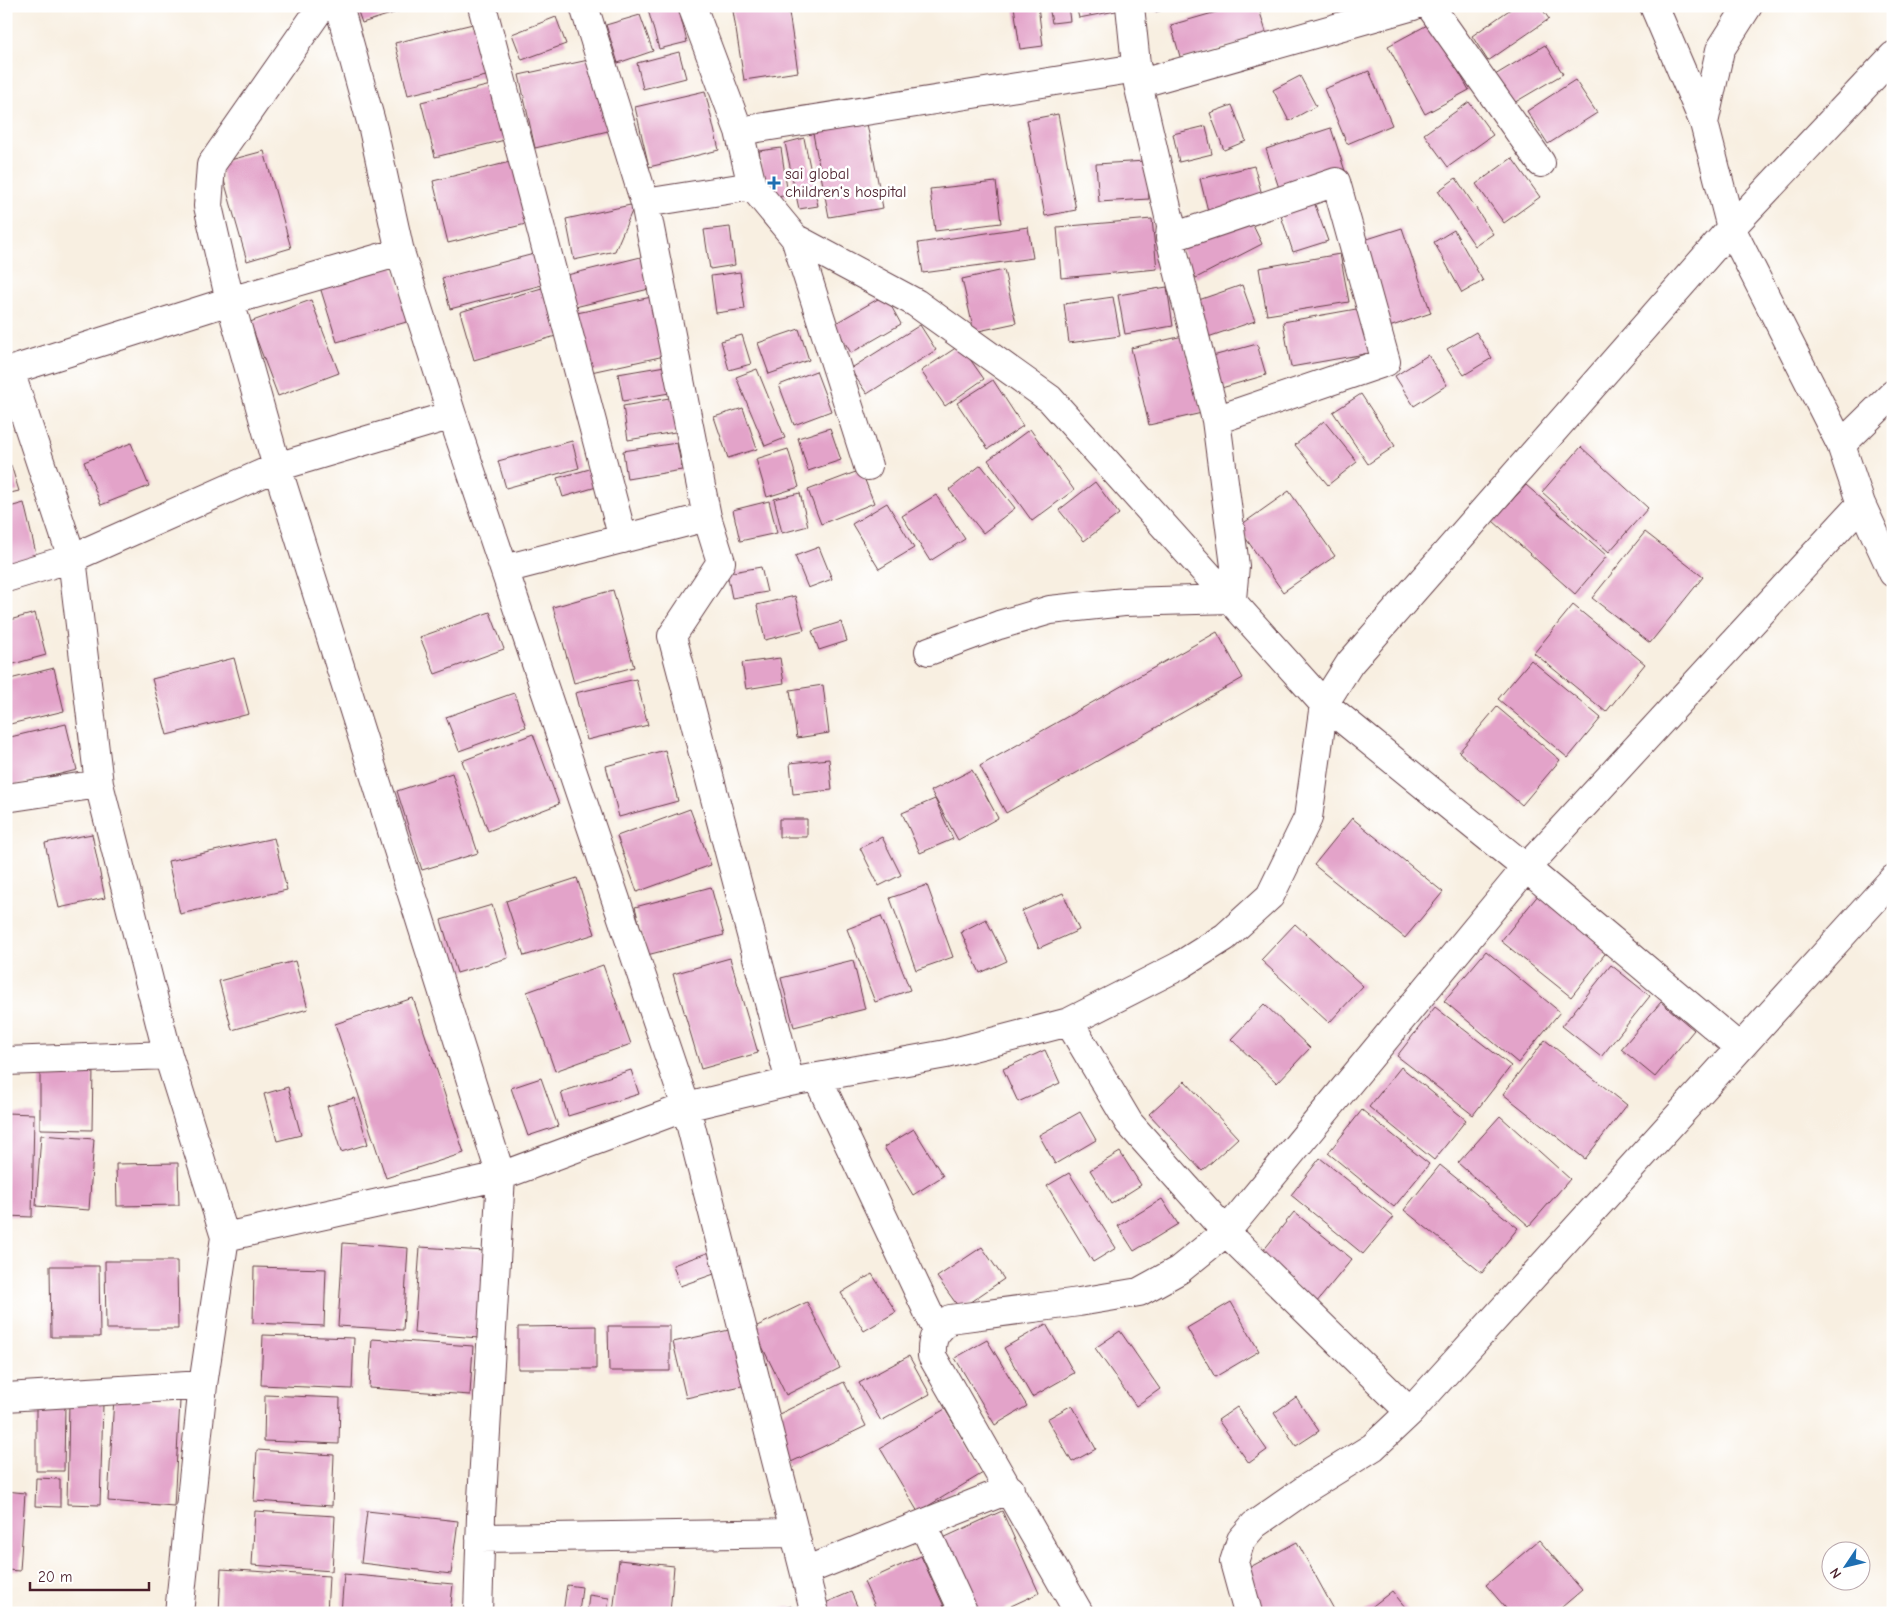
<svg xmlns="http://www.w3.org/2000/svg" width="1899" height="1619" viewBox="0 0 1899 1619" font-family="'Comic Neue',sans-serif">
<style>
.building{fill:#e3a3c9}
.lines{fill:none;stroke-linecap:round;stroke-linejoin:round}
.minor-casing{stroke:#643e46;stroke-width:30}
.minor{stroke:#fff;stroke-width:28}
.poi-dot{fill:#1f6fb2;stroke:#fff;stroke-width:2}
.labels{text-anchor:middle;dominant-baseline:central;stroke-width:5;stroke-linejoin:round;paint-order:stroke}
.poi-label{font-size:16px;fill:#4a1f2b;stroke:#fff;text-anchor:start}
</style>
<rect width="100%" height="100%" fill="#fff"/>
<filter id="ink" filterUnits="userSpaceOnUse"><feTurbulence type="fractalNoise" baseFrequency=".02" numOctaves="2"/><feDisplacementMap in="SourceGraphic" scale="10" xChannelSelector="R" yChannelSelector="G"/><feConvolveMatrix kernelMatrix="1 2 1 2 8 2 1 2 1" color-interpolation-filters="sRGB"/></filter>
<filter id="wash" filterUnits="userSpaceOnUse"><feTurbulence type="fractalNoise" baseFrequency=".0096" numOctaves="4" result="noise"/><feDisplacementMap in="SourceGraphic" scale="20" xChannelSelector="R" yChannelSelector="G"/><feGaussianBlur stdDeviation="1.12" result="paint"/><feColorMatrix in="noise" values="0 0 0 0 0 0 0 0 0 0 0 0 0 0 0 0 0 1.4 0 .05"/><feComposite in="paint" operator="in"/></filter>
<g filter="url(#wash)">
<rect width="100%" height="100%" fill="#f8efe1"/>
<g id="blocks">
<path class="building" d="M356,6H413V7L362,23Z
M647,6H678L687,42L659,49Z
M764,6H788L798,72L744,80L733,11Z
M1014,6H1038L1043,46L1020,49Z
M1049,6H1068L1070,21L1052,23Z
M1076,6H1121V10L1079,18Z
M1154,6H1172L1173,7L1156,12Z
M1237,6H1258L1267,35L1181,60L1171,25Z
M1515,6H1540L1549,19L1488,61L1472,36Z
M640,15L653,51L618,63L606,25Z
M556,17L566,44L522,60L512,34Z
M481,22L494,74L408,95L395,43Z
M1431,23L1469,90L1425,114L1388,46Z
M1545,45L1563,74L1512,104L1495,75Z
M679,52L686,78L643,89L637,63Z
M593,59L608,131L535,148L519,75Z
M1369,71L1392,125L1347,144L1324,89Z
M1300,76L1316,106L1289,121L1273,90Z
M1575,80L1597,113L1548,144L1527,111Z
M499,83L513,138L435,157L421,102Z
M705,91L719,150L649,167L635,107Z
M1469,102L1493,135L1448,167L1424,134Z
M1232,105L1246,141L1224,150L1210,113Z
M865,113L883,208L829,217L811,123Z
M1058,114L1076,210L1045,216L1027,120Z
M1206,126L1212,154L1179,162L1173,134Z
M1331,128L1346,174L1281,194L1266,149Z
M804,138L818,206L799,209L785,143Z
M781,148L788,195L767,199L759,151Z
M264,151L291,248L247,261L219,163Z
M1512,158L1540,197L1504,223L1476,184Z
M514,161L530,223L448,243L433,181Z
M1146,161L1149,199L1099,202L1096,164Z
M1254,166L1264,202L1209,215L1200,179Z
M1456,178L1493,234L1475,246L1438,191Z
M996,182L1001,223L935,231L930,189Z
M1314,202L1328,241L1293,252L1280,213Z
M635,204L615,251L574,260L566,219Z
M1248,215L1262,244L1196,278L1181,249Z
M1152,219L1157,269L1061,278L1057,227Z
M730,227L735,265L710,269L704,230Z
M1028,227L1033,258L923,273L918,243Z
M1402,228L1431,313L1386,328L1358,242Z
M1454,230L1483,281L1462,293L1434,242Z
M534,254L542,285L450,309L442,278Z
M1340,254L1349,302L1267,315L1259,268Z
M645,256L653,288L571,308L563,276Z
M393,266L410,321L337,342L320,287Z
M1004,270L1016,323L974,332L962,279Z
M740,272L745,309L716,313L711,276Z
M552,285L566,333L474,360L460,312Z
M1242,285L1255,321L1205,338L1193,302Z
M1167,287L1173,326L1125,334L1118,295Z
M885,295L901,324L851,353L834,324Z
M656,296L669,355L591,372L577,313Z
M1113,297L1120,336L1069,343L1064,304Z
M311,300L339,373L278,396L250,322Z
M1362,308L1370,353L1291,367L1283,322Z
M920,325L936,350L867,394L850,369Z
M799,329L809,360L769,374L758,343Z
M1476,332L1492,358L1464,375L1447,349Z
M742,335L751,364L729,370L721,341Z
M1183,336L1202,413L1149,425L1131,348Z
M1257,344L1266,375L1218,389L1209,357Z
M960,345L984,379L945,406L921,371Z
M1428,355L1447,385L1414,406L1395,376Z
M671,365L675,392L623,401L618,374Z
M757,369L785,438L765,446L736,377Z
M816,371L831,411L794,425L779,385Z
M993,380L1023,426L988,449L957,403Z
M1361,394L1395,446L1368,464L1333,412Z
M675,397L681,431L628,440L623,406Z
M743,408L757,449L728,458L714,417Z
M1324,421L1357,462L1328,485L1295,445Z
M830,428L841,460L808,471L798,438Z
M1030,429L1074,490L1032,521L988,460Z
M572,441L579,468L506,488L498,461Z
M131,443L149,486L101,505L84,462Z
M677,443L682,470L627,479L623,451Z
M1581,447L1648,508L1609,552L1542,492Z
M788,449L799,487L767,497L756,459Z
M11,465L19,491L6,494V467Z
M981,465L1015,508L983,533L949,490Z
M597,467L603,485L563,497L557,478Z
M861,470L874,503L821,524L808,490Z
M1095,482L1119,514L1084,541L1059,510Z
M1526,485L1607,556L1575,594L1493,521Z
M1289,491L1335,556L1283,592L1238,527Z
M800,493L808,526L782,533L774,499Z
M936,495L965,539L930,561L902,516Z
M769,501L777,533L740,541L733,510Z
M24,503L38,562L6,569V508Z
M887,503L914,548L879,569L852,524Z
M1645,532L1703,577L1650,643L1592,598Z
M819,547L832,579L808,588L795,556Z
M761,567L767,592L732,598L727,573Z
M613,590L634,667L574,683L553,607Z
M795,596L804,630L765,640L757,605Z
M1573,605L1645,664L1606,712L1534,653Z
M490,612L504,649L435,674L420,637Z
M35,613L46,655L6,666V621Z
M841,622L847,641L819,650L812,631Z
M1217,632L1243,678L1006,813L980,766Z
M234,658L249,714L167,735L152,679Z
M780,658L784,683L746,689L742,663Z
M1531,660L1601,718L1568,758L1498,699Z
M54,668L64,711L6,725V680Z
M636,679L648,725L587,740L575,693Z
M823,685L829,733L797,738L790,690Z
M514,693L526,727L459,751L446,717Z
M1497,707L1560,760L1522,805L1459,752Z
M66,724L77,770L6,787V738Z
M533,734L559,804L488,831L462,761Z
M665,750L678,801L619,817L606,766Z
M829,759L832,790L793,794L790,763Z
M972,770L998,818L958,840L931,791Z
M452,773L478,853L422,870L397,791Z
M935,799L953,839L920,853L902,813Z
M690,809L711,865L637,892L617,836Z
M1352,818L1443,892L1405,938L1314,865Z
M779,819H807V837H779Z
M92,834L105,898L59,908L45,843Z
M882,837L901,875L879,886L860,848Z
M274,838L287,890L180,914L168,861Z
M577,878L595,934L524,956L506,901Z
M927,885L953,957L916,970L890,898Z
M711,887L724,935L647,955L635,907Z
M1063,893L1079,930L1039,948L1022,911Z
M1539,894L1608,950L1571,997L1501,941Z
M492,905L508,958L457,973L441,920Z
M881,916L910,990L875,1002L847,929Z
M986,919L1007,961L980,973L961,932Z
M1295,924L1363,986L1329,1023L1261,960Z
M1486,951L1560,1012L1518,1063L1444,1001Z
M730,958L758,1053L701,1069L673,974Z
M853,960L865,1009L794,1027L781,978Z
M295,961L308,1009L232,1030L219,981Z
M603,965L631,1044L555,1071L527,992Z
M1611,965L1650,996L1601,1057L1562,1026Z
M413,998L464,1153L386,1178L335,1024Z
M1661,1002L1694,1030L1655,1077L1621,1049Z
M1264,1004L1310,1048L1277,1083L1231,1039Z
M1435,1007L1511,1066L1473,1115L1397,1056Z
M1545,1040L1627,1105L1585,1159L1503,1094Z
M1045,1050L1060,1083L1018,1102L1003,1069Z
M40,1066L93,1068L92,1130L40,1129Z
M1401,1067L1466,1120L1434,1160L1369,1107Z
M631,1070L639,1094L568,1116L561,1092Z
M541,1078L558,1126L528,1136L511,1088Z
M1185,1081L1238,1138L1202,1171L1149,1114Z
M288,1087L301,1135L277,1141L264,1094Z
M354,1098L368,1144L341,1152L327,1106Z
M1362,1110L1429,1164L1394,1207L1328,1153Z
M1080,1112L1096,1140L1055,1164L1039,1135Z
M6,1113L34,1114L32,1217L6,1216Z
M1500,1116L1570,1179L1529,1226L1458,1163Z
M914,1129L943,1176L913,1195L884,1147Z
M41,1135L94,1139L89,1210L36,1206Z
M1120,1152L1141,1185L1111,1204L1090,1170Z
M1320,1158L1394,1217L1363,1254L1291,1195Z
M178,1163L179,1205L117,1206L116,1164Z
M1440,1165L1518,1228L1482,1273L1404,1210Z
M1069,1173L1116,1248L1093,1262L1047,1186Z
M1162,1199L1178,1224L1134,1251L1118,1226Z
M1294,1212L1352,1259L1316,1303L1259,1256Z
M343,1243L408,1248L403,1330L338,1326Z
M420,1247L485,1251L479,1338L414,1333Z
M982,1247L1004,1279L960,1309L937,1277Z
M710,1252L717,1273L680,1286L673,1265Z
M105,1261H177L178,1329H106Z
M50,1266H99L100,1337H51Z
M254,1267L326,1269L324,1326L253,1323Z
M872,1274L896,1312L864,1331L841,1293Z
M807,1302L840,1368L786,1395L753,1328Z
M1231,1302L1259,1351L1215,1377L1187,1328Z
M1046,1324L1074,1373L1032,1397L1004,1348Z
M596,1326V1369H518V1327Z
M608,1326H670V1371H609Z
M734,1329L746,1385L686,1398L673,1342Z
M1120,1331L1160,1389L1136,1406L1095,1348Z
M263,1335L354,1338L352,1389L261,1385Z
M372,1339L473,1346L470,1395L369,1388Z
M987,1340L1027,1406L995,1425L955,1358Z
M909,1356L930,1394L881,1421L859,1383Z
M844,1382L866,1426L789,1463L767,1420Z
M265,1395L340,1398L339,1444L264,1441Z
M114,1397L180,1401L174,1506L108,1501Z
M1296,1397L1319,1431L1296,1446L1274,1413Z
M69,1403L103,1404L100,1505L67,1504Z
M36,1404H65L64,1471H36Z
M1072,1405L1096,1449L1072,1462L1047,1419Z
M1237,1407L1267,1450L1249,1463L1218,1420Z
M945,1409L983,1473L918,1512L880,1448Z
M257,1450L334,1455L332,1506L254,1501Z
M36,1478L60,1479V1507L35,1506Z
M6,1491L25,1493L20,1571L6,1570Z
M255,1511L335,1516L332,1571L252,1565Z
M367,1511L458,1521L451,1574L361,1563Z
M1002,1511L1039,1593L996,1613H975L941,1539Z
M1539,1540L1582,1590L1555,1613H1510L1486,1585Z
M1297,1542L1336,1613H1261L1239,1573Z
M921,1556L947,1613H878L864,1582Z
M619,1560L674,1566L670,1613H613Z
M221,1569L329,1576L327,1613H219Z
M344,1574L453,1584L450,1613H341Z
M567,1585L582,1587L579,1613H563Z
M1392,1591L1410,1613H1364Z
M851,1592L860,1613H827L823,1604Z
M589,1595L609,1598L607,1613H587Z
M791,1606L794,1613H770V1612Z"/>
</g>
</g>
<g filter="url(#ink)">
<use href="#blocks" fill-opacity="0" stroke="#643e46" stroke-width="1"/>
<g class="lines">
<defs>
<path id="minor" d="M322,6L211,165L208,206L230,301L277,467L501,1176L481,1516L478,1613
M339,6L373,129L400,252L452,415
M482,6L623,539
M584,6L645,203L752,186
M692,6L739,131L752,186L795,238L868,466
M1430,6L1541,163
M1654,6L1704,123L1731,228L1841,445L1861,504L1893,573
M1138,84L1413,6
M1704,123L1720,50L1748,6
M739,131L1137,68
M645,203L707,517L721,562L672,636L790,1082
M795,238L916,303L1050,399L1324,704L1526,868L1740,1048
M1170,238L1336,182L1386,362L1216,420
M6,372L230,301L400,252
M1841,445L1893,394
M1861,504L1526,868L1226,1232L1410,1412L1893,879
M505,569L707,517
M6,578L72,558L10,371
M929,651L999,625L1050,610L1124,602L1232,599L1235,566L1216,420L1170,238L1171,225L1138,84L1130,6
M6,798L99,784
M1069,1022L1129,1123L1226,1232L1179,1270L1139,1292L1079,1302L950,1319C936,1331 931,1336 932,1356L1079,1613
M168,1055L99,784L72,558L277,467L452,415L686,1107L815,1613
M6,1061L168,1055L225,1237L203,1385L179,1613
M817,1077L937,1331
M225,1237L501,1176L686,1107L790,1082L946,1054L1069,1022L1179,966L1225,937L1270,896L1308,818L1324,704L1350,663L1731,228L1893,56
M6,1397L203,1385
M923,1524L964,1613
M480,1538L795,1533
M805,1571L1010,1489
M1248,1613L1234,1562L1241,1540L1254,1525L1307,1488L1373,1447L1410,1412"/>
</defs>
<use href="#minor" class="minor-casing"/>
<use href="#minor" class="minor"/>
</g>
</g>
<path class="poi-dot" d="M771.5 175.5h5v5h5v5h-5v5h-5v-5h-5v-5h5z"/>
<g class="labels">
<g class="poi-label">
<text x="785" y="174">sai global<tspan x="785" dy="18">children's hospital</tspan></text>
</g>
</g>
<rect width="1899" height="1619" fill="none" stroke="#fff" stroke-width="25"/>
<g transform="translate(1846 1566) rotate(235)"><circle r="24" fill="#ffffff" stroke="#b7a5aa"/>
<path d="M0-4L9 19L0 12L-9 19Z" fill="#1f6fb2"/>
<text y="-8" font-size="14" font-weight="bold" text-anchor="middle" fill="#4a1f2b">N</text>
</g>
<path d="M30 1582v8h119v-8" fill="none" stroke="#4a1f2b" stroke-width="2.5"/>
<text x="38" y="1582" font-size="15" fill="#4a1f2b" stroke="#ffffff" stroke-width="4" paint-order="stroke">20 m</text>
</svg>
